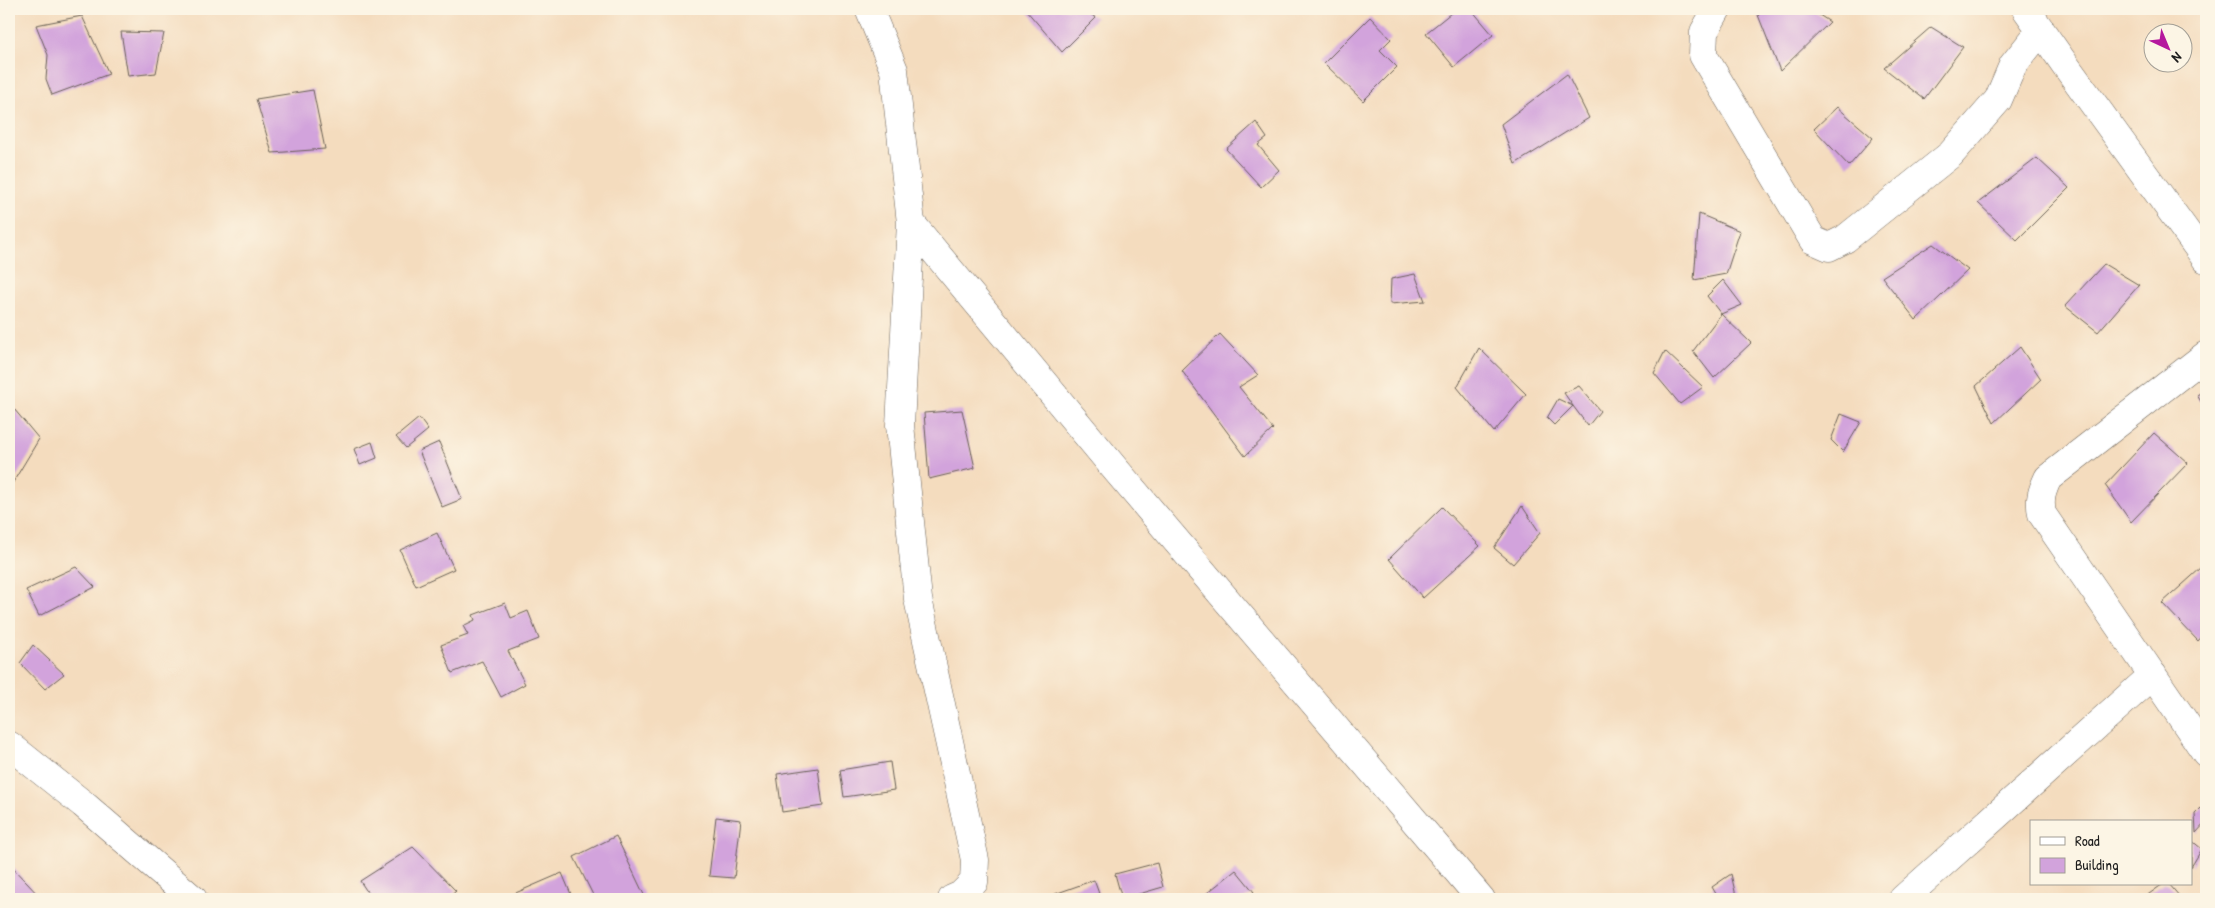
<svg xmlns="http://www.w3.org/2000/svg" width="2215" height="908" viewBox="0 0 2215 908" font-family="'Patrick Hand',sans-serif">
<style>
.building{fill:#d2a3dc}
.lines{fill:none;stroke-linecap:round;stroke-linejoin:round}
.minor-casing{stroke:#685f55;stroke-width:29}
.minor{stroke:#fff;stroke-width:28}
</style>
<rect width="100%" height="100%" fill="#fcf5e5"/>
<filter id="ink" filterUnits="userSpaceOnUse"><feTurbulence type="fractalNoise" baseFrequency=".02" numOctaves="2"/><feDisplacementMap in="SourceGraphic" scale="10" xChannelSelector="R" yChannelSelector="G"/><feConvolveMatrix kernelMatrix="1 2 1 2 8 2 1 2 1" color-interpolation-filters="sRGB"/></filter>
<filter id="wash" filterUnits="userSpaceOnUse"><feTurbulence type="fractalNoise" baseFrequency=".0096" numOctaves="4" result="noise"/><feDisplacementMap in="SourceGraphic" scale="20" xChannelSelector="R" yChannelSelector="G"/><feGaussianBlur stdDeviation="1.12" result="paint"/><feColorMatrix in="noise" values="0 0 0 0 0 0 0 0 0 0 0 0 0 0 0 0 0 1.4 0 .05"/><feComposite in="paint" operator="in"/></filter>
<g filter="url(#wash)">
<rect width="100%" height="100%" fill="#f4dcbe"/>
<g id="blocks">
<path class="building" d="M1025,9H1083L1096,18L1062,52Z
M1456,9H1471L1493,35L1454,67L1426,33Z
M1766,9H1810L1830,22L1780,71L1758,15Z
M82,16L109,74L52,95L46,79L48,55L36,25Z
M1370,17L1391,39L1380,50L1397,67L1363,101L1324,63Z
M1931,27L1963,47L1924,99L1884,68Z
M121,32L164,33L156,73L128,76Z
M1567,74L1589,118L1515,164L1501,124Z
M313,90L325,149L272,153L256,99Z
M1837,107L1873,138L1849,166L1814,129Z
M1256,122L1267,138L1258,145L1279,170L1261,187L1226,149Z
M2037,158L2069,188L2017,240L1978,203Z
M1699,214L1740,231L1726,274L1694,280Z
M1933,244L1968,270L1916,320L1882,277Z
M2104,264L2139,285L2098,332L2065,306Z
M1415,274L1425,301L1390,304L1391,279Z
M1723,280L1742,305L1721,314L1707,296Z
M1721,314L1751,343L1714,378L1693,351Z
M1220,334L1258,375L1239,387L1273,429L1245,456L1182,371Z
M2020,347L2041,379L1994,423L1976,386Z
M1479,348L1526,394L1494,432L1457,387Z
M1665,351L1703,387L1680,404L1654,373Z
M1579,386L1600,411L1588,426L1573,406L1554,425L1547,418L1558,399L1573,406L1564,393Z
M2206,389V410L2197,395Z
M9,403L39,439L9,489Z
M962,410L975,468L929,479L924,413Z
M1841,414L1861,422L1843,452L1831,440Z
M419,418L428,430L406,448L396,437Z
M2154,433L2188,463L2131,522L2105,485Z
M372,442L377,458L360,465L354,449Z
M439,442L462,499L442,507L419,451Z
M1522,506L1540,533L1513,564L1494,548Z
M1442,507L1480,546L1423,598L1389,559Z
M437,533L454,569L416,586L400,550Z
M76,567L95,587L39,616L26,590Z
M2201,568L2206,575V632L2198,641L2162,603Z
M505,603L511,618L528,611L539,639L508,651L525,684L501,697L482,661L452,673L441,645L468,635L463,626L475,620L473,615Z
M33,645L64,674L45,689L20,663Z
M890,762L894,790L844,797L840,770Z
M818,768L823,806L782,812L777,774Z
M2203,806L2206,822L2196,833L2195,814Z
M716,817L741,820L734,878L709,876Z
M616,836L646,899H595L574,857Z
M2191,840L2202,849L2191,867Z
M413,847L456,891L447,899H372L360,881Z
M1157,863L1163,887L1122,899L1115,874Z
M9,864L42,899H9Z
M1236,870L1254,892L1244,899H1203L1202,897Z
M562,873L573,899L504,898Z
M1731,874L1736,896L1733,899H1719L1712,887Z
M1094,880L1101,899H1057L1055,894Z
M2163,884H2169L2180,897L2178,899H2142Z"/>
</g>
</g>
<g filter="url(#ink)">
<use href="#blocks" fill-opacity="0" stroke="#685f55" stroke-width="1"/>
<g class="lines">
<defs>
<path id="minor" d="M869,9L894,70L911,223L900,425L918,599L975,860L974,882L961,895L952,899
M1717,9L1704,32L1703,55L1813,240L1829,247L1845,239L1951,154L1998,100L2013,65L2041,30
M2026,9L2066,66L2206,259
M911,223L1116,470L1481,899
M2206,355L2048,478C2042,491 2039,499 2042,514L2206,753
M9,745L83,804L193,899
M1903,899L2153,675"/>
</defs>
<use href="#minor" class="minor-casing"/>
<use href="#minor" class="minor"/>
</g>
</g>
<rect width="2215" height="908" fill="none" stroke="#fcf5e5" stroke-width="30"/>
<rect x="2030" y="820" width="162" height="65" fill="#fcf5e5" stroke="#a29e95"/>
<rect x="2040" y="837" width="25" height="8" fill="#ffffff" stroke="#a29e95"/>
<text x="2075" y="846" font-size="15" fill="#1c1c1c">Road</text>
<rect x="2040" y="858" width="25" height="15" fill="#d2a3dc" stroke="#a29e95"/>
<text x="2075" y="870" font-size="15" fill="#1c1c1c">Building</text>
<g transform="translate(2168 48) rotate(136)"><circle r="24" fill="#fcf5e5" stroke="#a29e95"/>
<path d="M0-4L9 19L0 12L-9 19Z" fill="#b5179e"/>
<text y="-8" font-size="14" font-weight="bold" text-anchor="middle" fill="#1c1c1c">N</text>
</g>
</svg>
